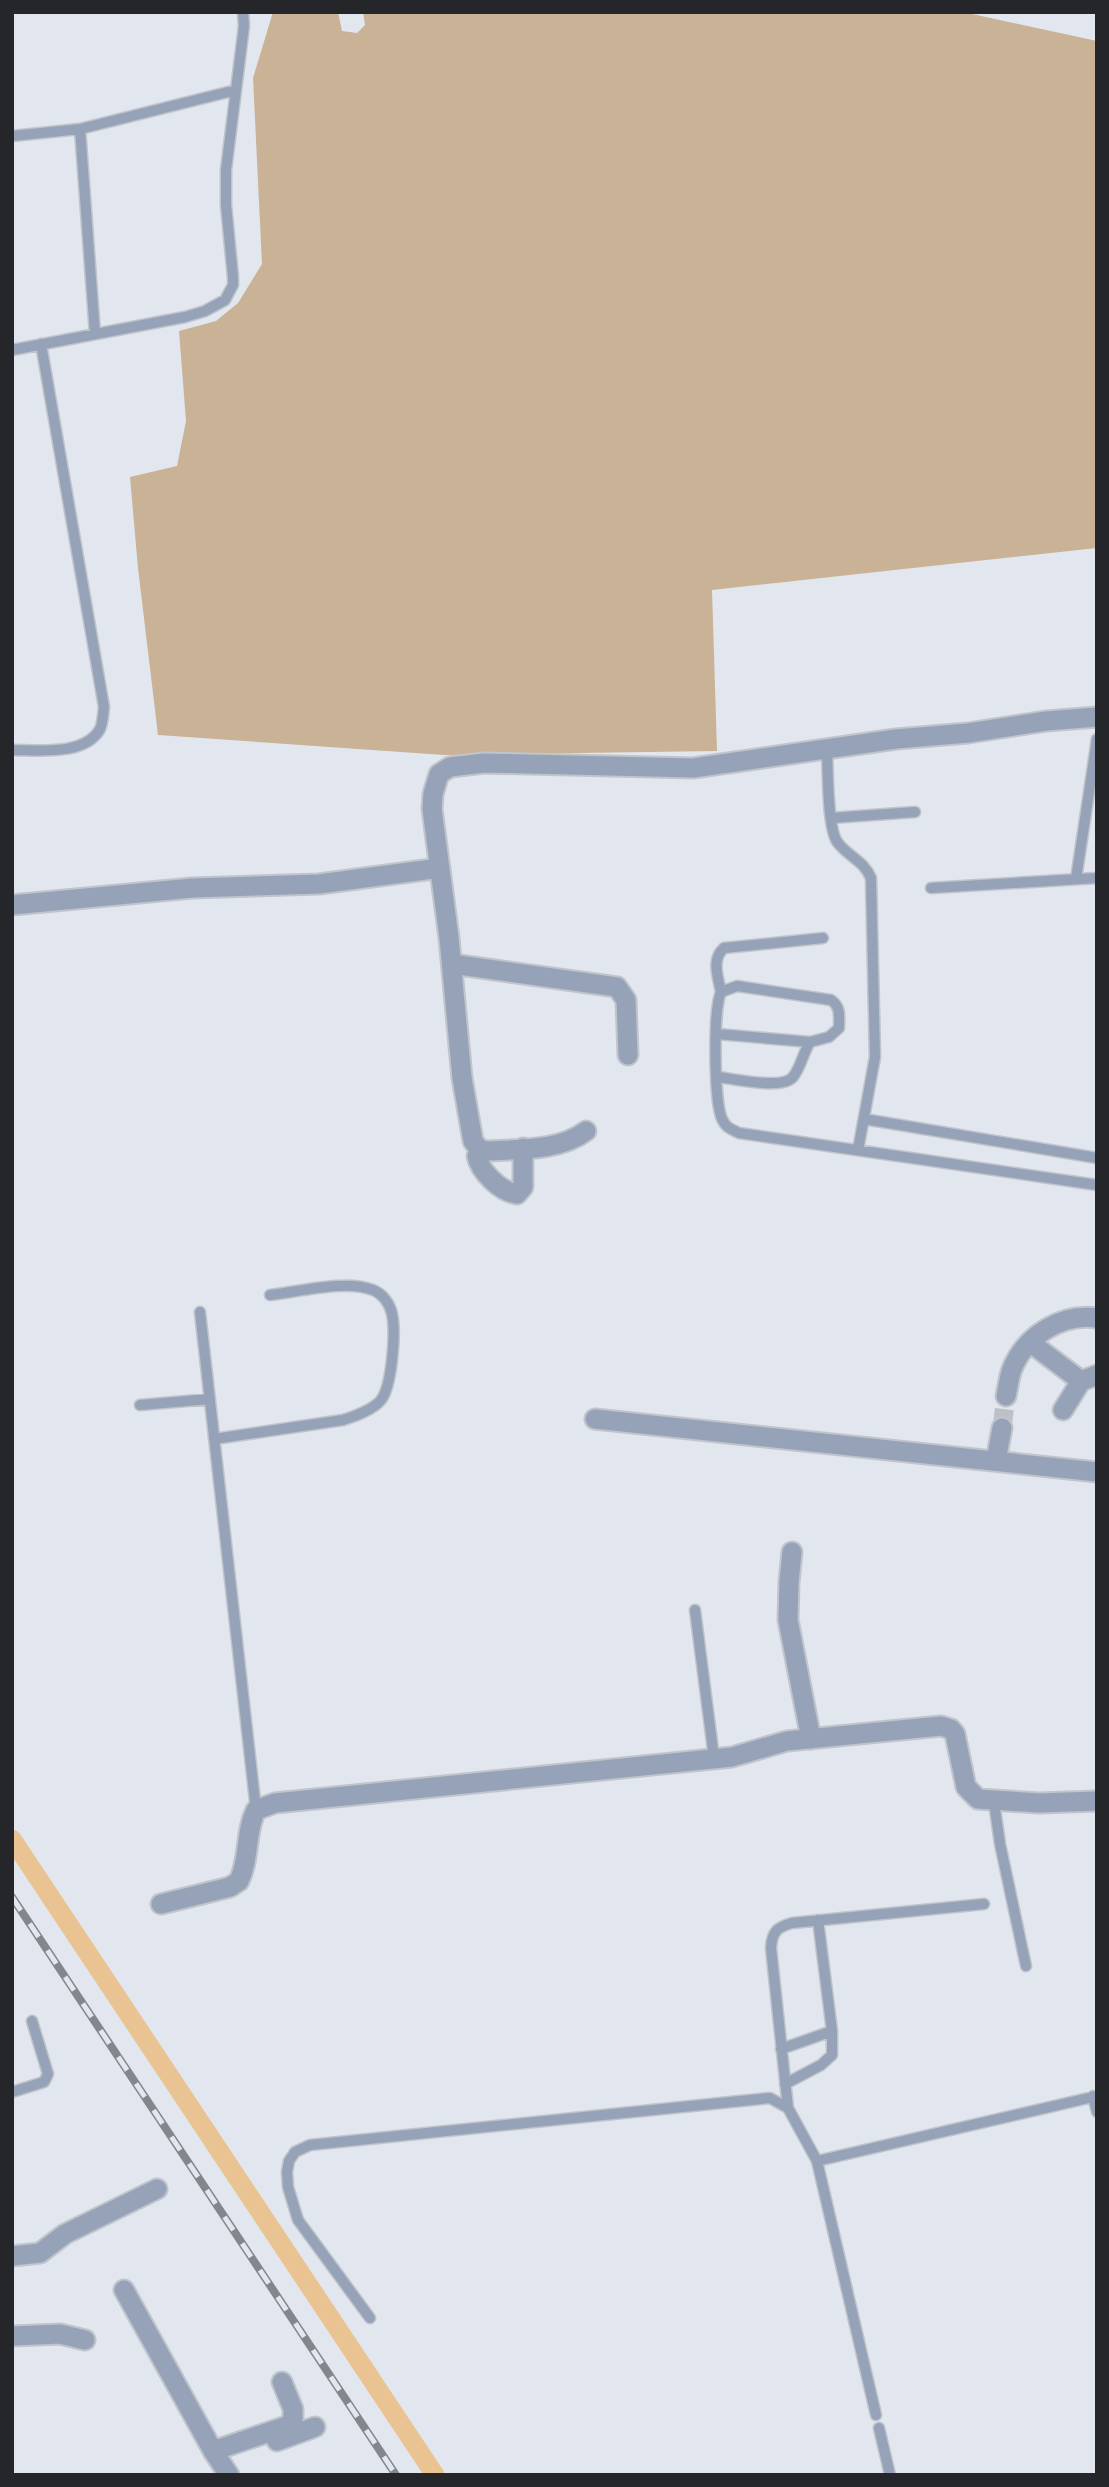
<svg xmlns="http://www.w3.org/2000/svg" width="1109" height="2487" viewBox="0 0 1109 2487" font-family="'Roboto Serif',serif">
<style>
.green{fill:#c9b295}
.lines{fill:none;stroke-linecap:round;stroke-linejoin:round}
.canal{stroke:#eac393;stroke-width:19}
.minor-tunnel{stroke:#bcc0c7;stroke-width:19;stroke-dasharray:19 10;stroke-linecap:butt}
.service-casing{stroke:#c0c4cb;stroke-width:13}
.minor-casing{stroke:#c0c4cb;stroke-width:23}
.service{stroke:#96a2b7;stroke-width:10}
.minor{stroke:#96a2b7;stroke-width:19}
.rail-casing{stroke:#83878c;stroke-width:8}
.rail{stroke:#e2e7ef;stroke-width:5;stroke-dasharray:16;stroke-linecap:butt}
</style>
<rect width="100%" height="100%" fill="#e2e7ef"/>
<path class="green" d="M273,12H338L342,31L357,33L365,25L363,12H963L1097,41V548L712,590L717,751L444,755L158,735L138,568L130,477L177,466L186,421L179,331L216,321L238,303L262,264L253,78Z"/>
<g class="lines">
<path class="canal" d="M12,1839L435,2475"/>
<path class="minor-tunnel" d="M1002,1428L1006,1396"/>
<defs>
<path id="service" d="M80,129L95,334
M12,136L80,129L236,90
M12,350L185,317L205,311L225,300L233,285V277L226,205V170L244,26L243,12
M12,750C39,750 85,756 100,729C103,723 103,714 104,707L41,344
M827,750C828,769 827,830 838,843C849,857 864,861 871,878L875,1057L858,1150
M831,818L915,812
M1076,879L1097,739
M931,888L1097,878
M721,992C718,977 711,959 724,948L823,938
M717,1034L810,1042
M718,1077C734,1079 783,1090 793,1077C801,1067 803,1053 810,1042L829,1037L839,1028C839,1016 841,1007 831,1000L737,986L721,992C713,1010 714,1101 722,1119C726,1128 731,1129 739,1133L1097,1185
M864,1119L1097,1158
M200,1312L256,1810
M140,1405L210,1399
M214,1439L343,1420C355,1416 373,1410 381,1400C392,1386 396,1332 392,1314C390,1304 383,1294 373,1290C347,1279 298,1292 270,1295
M695,1610L714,1758
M994,1802L1000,1844L1026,1966
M781,2049L832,2031
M785,2084L821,2065L832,2055V2031L818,1920
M12,2092L44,2082L48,2074L32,2021
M1093,2096L1097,2112
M788,2108L771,1948C772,1932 777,1927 792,1923L984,1904
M370,2318L298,2220L288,2187L287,2172L289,2161L295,2152L310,2145L770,2098L788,2108L817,2161
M876,2415L817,2161L1097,2096
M879,2428L890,2475"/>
<path id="minor" d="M12,905L192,888L319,884L440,868
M452,964L617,987L626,1000L628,1055
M586,1131C560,1151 519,1149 488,1151L480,1150L473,1141L462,1078L449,938L432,809L433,794L439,774L450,767L484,763L693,768L896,739L968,733L1046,721L1097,717
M480,1150L477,1156C480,1172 501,1192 517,1194L523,1187V1148
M1031,1343L1081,1381
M1006,1396C1008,1387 1009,1377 1012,1369C1026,1335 1062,1313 1097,1318
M1063,1410L1081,1381L1097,1375
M595,1419L1097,1472
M996,1461L1002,1428
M792,1552L789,1582L788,1620L811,1739
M161,1904L230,1887L239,1881C250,1858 245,1832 256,1810L275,1803L732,1757L787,1741L941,1726L951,1729L955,1734L966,1787L978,1799L1039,1803L1097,1801
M12,2256L40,2253L65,2234L157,2189
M124,2290L213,2451L229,2475
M12,2336L60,2334L85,2340
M277,2441L315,2427
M213,2451L287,2426L293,2420V2409L282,2382"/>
</defs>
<use href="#service" class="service-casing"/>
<use href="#minor" class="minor-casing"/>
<use href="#service" class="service"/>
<use href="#minor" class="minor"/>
<defs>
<path id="rail" d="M12,1897L396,2475"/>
</defs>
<use href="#rail" class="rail-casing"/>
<use href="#rail" class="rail"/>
</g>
<rect width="1109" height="2487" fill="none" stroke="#242629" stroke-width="28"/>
</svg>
